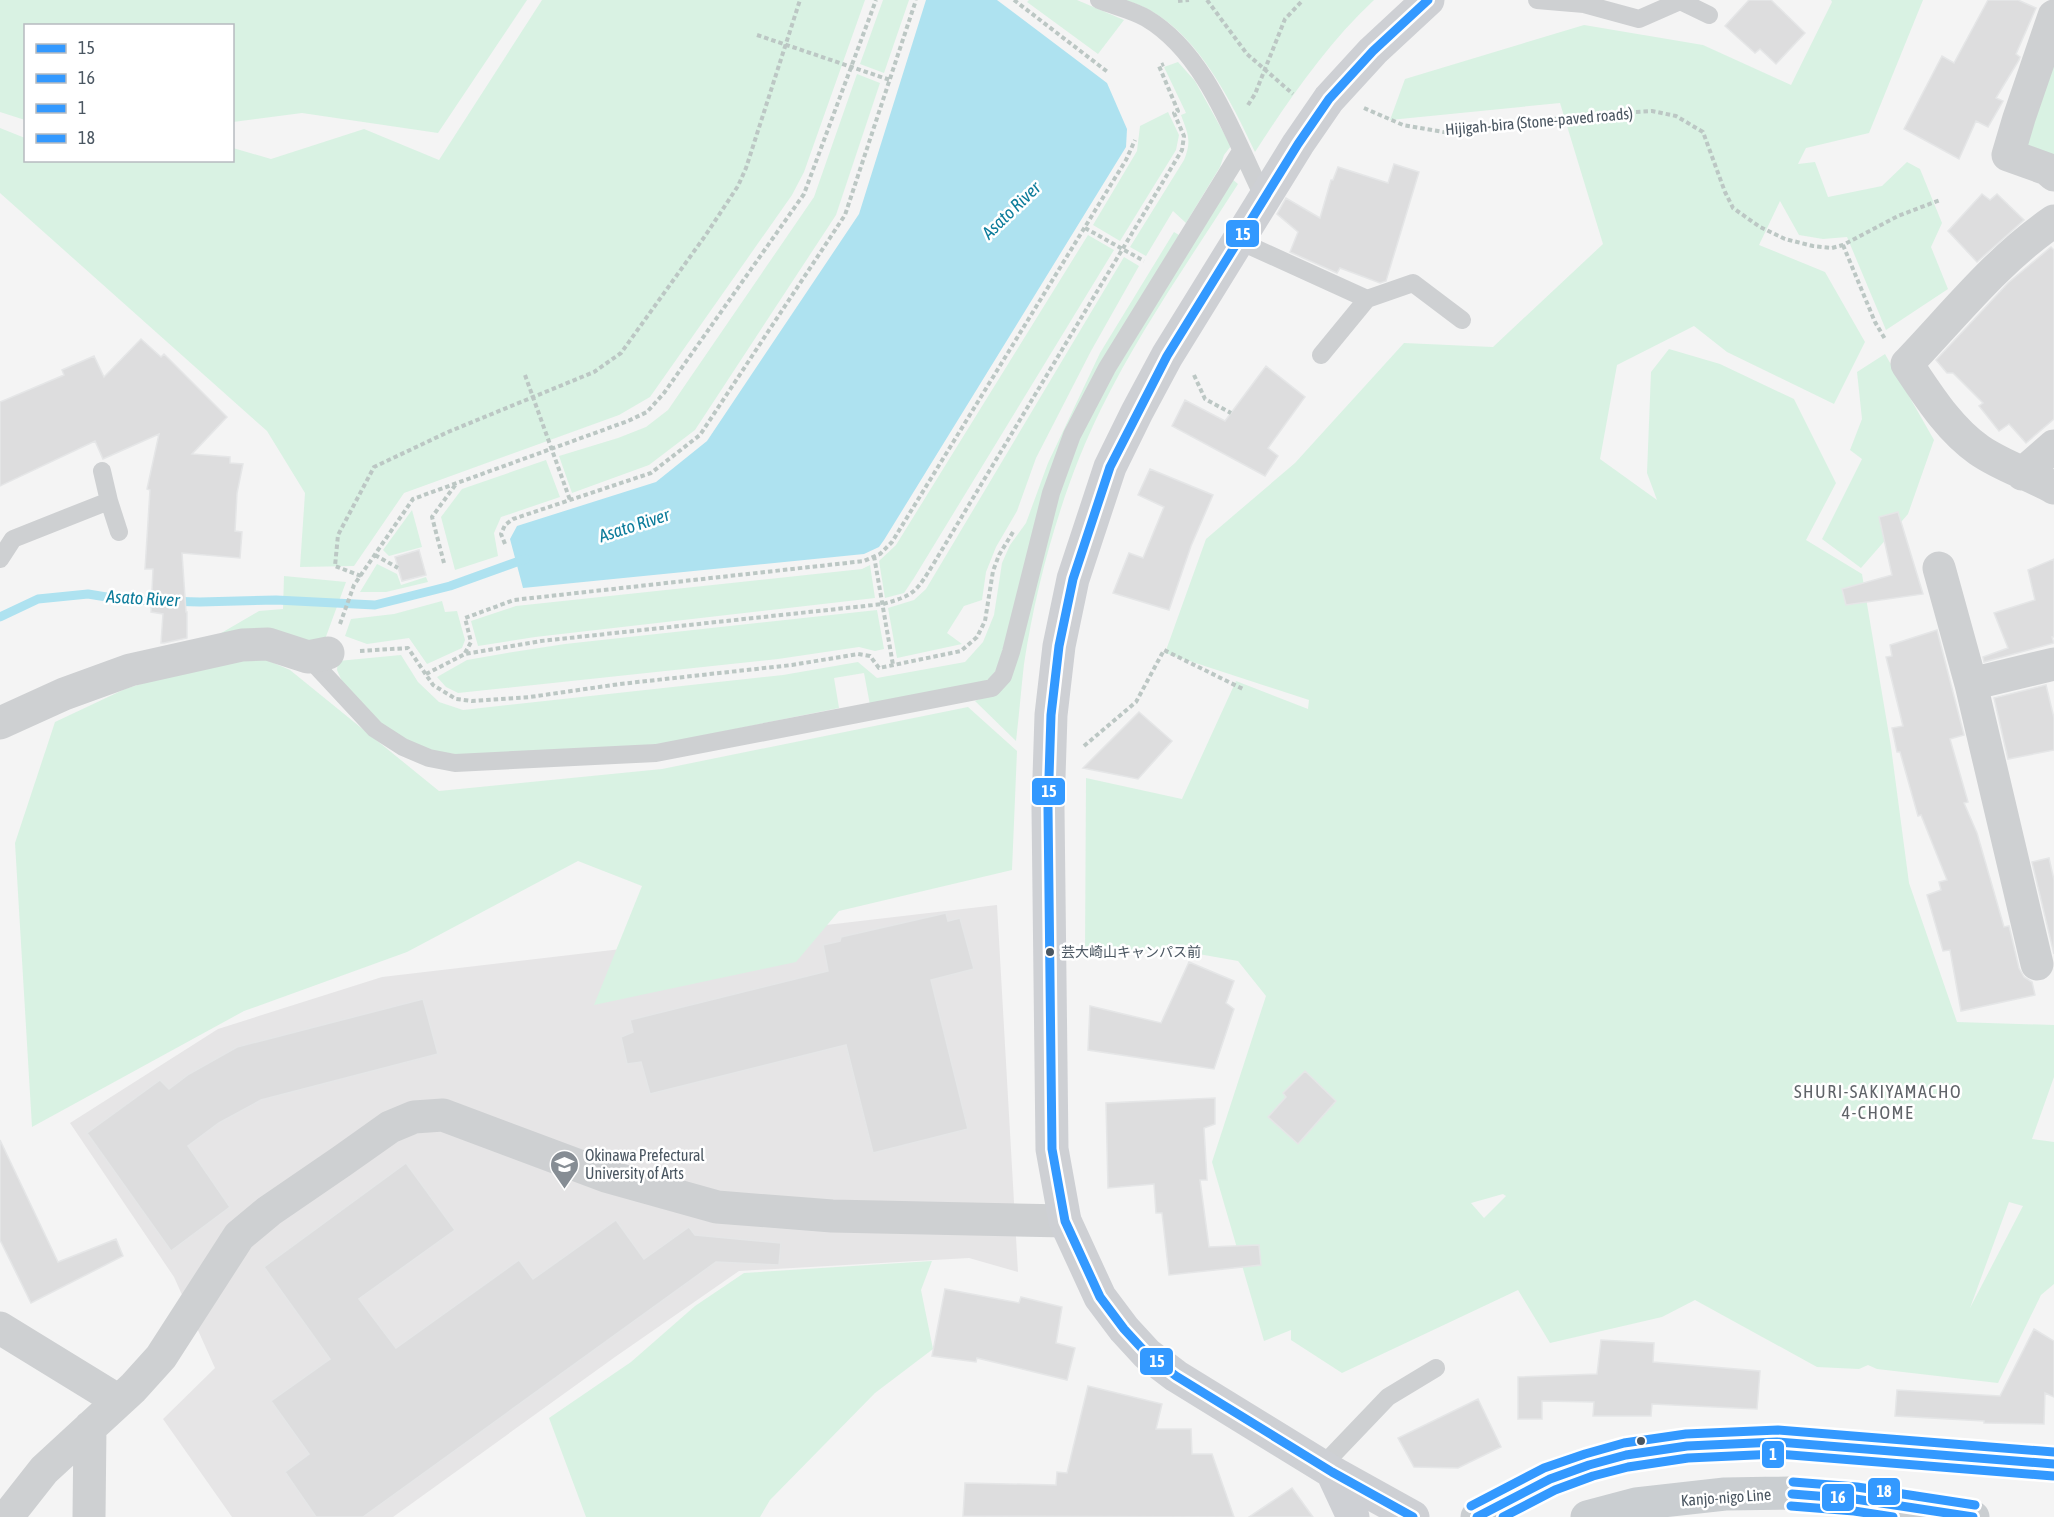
<svg xmlns="http://www.w3.org/2000/svg" width="2054" height="1517" viewBox="0 0 2054 1517" font-family="'Asap Condensed','Noto Sans JP',sans-serif">
<style>
.education{fill:#e6e5e6}
.green{fill:#d9f2e3;fill-rule:evenodd}
.water{fill:#aee2f0}
.lines{fill:none;stroke-linecap:round;stroke-linejoin:round}
.stream{stroke:#aee2f0;stroke-width:9}
.building{fill:#ddddde;stroke:#e5e6e7;stroke-width:1.5}
.path{stroke:#bcc7c4;stroke-width:4;stroke-dasharray:4.5 3;stroke-linecap:butt}
.lane{stroke:#ced0d2;stroke-width:18}
.street{stroke:#ced0d2;stroke-width:33}
.secondary{stroke:#ced0d4;stroke-width:33}
.primary{stroke:#caced1;stroke-width:33}
.bus-1-casing{stroke:#fff;stroke-width:14}
.bus-2-casing{stroke:#fff;stroke-width:14}
.bus-3-casing{stroke:#fff;stroke-width:14}
.bus-4-casing{stroke:#fff;stroke-width:14}
.bus-1{stroke:#39f;stroke-width:9}
.bus-2{stroke:#39f;stroke-width:9}
.bus-3{stroke:#39f;stroke-width:9}
.bus-4{stroke:#39f;stroke-width:9}
.bus-dot{fill:#4a5661;stroke:#fff;stroke-width:2}
.labels{text-anchor:middle;dominant-baseline:central;stroke-width:5;stroke-linejoin:round;paint-order:stroke}
.bus-label{font-size:14px;fill:#4a5661;stroke:#fff;text-anchor:start}
.street-label{font-size:16px;fill:#4a5661;stroke:#fff}
.poi-label{font-size:16px;fill:#4a5661;stroke:#fff;text-anchor:start}
.water-label{font-size:18px;font-style:italic;fill:#0c7c9b;stroke:#fff}
.neighbourhood-label{font-size:18px;letter-spacing:1.5px;fill:#5f6368;stroke:#fff}
.line-badge{stroke:#fff;stroke-width:2}
.badge-label{font-size:16px;text-anchor:middle;font-weight:bold;fill:#fff}
</style>
<rect width="100%" height="100%" fill="#f4f4f4"/>
<path class="education" d="M997,905L1018,1272L969,1258L739,1271L615,1357L393,1517H232L163,1419L215,1368L174,1277L70,1123L218,1029L382,977Z"/>
<path class="green" d="M0,0H527L438,133L302,113L233,122L232,26H26L25,120L0,112Z
M542,0H865L804,172L792,195L650,397L619,415L404,493L354,566L300,567L305,493L267,431L0,193V128L25,138L26,160H232L233,148L271,159L364,129L439,160Z
M883,0H909L884,73L860,64Z
M1029,0H1077L1124,20L1098,54L1027,2Z
M1125,0H1374C1327,44 1290,98 1255,152C1232,103 1200,38 1151,11C1143,6 1134,3 1125,0Z
M1831,0H1923L1869,133L1806,148L1798,164L1815,162L1828,197L1882,186L1907,162L1920,169L1942,223L1931,247L1948,289L1886,330L1847,237L1823,239L1799,235L1780,201L1759,245L1825,272L1865,342L1834,404L1727,352L1694,326L1617,365L1600,459L1657,500L1647,473L1651,372L1669,349L1720,364L1794,399L1836,483L1806,540L1862,574L1891,747L1909,883L1957,1022L2054,1025V1077L2032,1139L2054,1142V1284L2041,1295L1998,1383L1877,1369L1868,1365L1859,1369L1817,1367L1695,1300L1662,1317L1550,1343L1518,1290L1342,1373L1291,1340V1330L1264,1341L1212,1162L1266,996L1238,961L1176,950L1085,952L1086,778L1182,799L1236,681L1308,709L1309,700L1165,653L1206,539L1295,463L1404,343L1493,347L1603,244L1560,103L1390,120L1405,79L1584,25L1703,45L1791,85L1832,2ZM1503,1194L1506,1196L1484,1218L1471,1203ZM2009,1202L2023,1206L1970,1308Z
M2054,61V164L2022,141Z
M1178,62L1195,81L1231,146L1224,155L1220,167L1186,223L1173,211L1146,256L1130,247L1184,160C1192,141 1188,134 1181,115L1186,113L1164,67Z
M857,74L880,83L836,215L695,430L649,465L572,493L559,456L618,438L646,427L668,410L814,197Z
M1168,112L1179,135L1176,150L1120,241L1093,225L1137,151L1140,126Z
M1232,179L1238,184C1191,258 1140,330 1101,409C1063,486 1037,579 1024,664C1021,690 1019,716 1016,741L975,701L993,693L1054,502L1085,421Z
M1174,232L1179,235L1095,374L1024,577L997,669L989,679L977,685L870,705L864,673L834,678L839,708L666,743L621,748L463,755L429,751L387,729L344,686L337,670L338,661L401,655L418,682L439,702L463,710L783,675L858,662L877,678L965,662L983,642L994,615L1002,563L1010,545L1026,523L1048,463L1100,353Z
M1088,235L1114,250L914,578L904,593L885,598L879,561L896,545Z
M1124,257L1139,266L1091,351L1036,458L1017,511L996,547L986,572L982,600L964,606L947,633L962,644L897,658L888,608L914,600L926,589Z
M1885,354L1934,440L1908,514L1861,568L1822,539L1862,459L1850,450L1862,419L1857,372Z
M546,460L560,497L501,517L494,533L498,556L455,570L441,517L462,489Z
M412,510L422,547L389,556L383,550Z
M377,564L397,574L401,585L426,577L428,582L386,592H360Z
M870,565L875,598L535,637L478,646L471,621L516,606L862,569Z
M284,576L346,582L324,642L211,639L259,611L283,609Z
M442,601L445,612L457,611L465,640L462,648L427,664L409,638L367,644L345,636L351,619L394,614Z
M877,610L884,649L875,651L859,647L778,659L458,693L446,687L437,677L467,660L513,652L565,644Z
M246,651L290,670L439,791L662,769L968,707L1017,751L1012,870L839,911L796,962L594,1005L642,886L578,861L407,952L244,1011L32,1127L15,843L55,722L125,689Z
M932,1261L921,1290L933,1349L875,1393L770,1500L760,1517H586L549,1418L631,1362L695,1306L744,1273Z"/>
<path class="water" d="M926,0H997L1107,83L1127,129L1126,147L884,540L879,547L864,554L523,588L510,539L517,526L656,482L707,441L859,214Z"/>
<g class="lines">
<path class="stream" d="M0,617L38,599L88,594L125,600L200,602L276,600L375,605L450,586L525,559"/>
</g>
<path class="building" d="M1749,0H1771L1805,33L1776,64L1760,49L1755,53L1725,26Z
M1988,0H2018L2036,8L2016,54L2020,57L2019,60L1996,98L2003,101L1988,127L1976,121L1959,159L1904,129L1942,56L1954,63Z
M1394,164L1419,172L1386,281L1380,283L1340,268L1337,273L1290,252L1298,232L1277,214L1286,198L1320,218L1331,180H1333L1338,167L1388,183Z
M1982,194L1990,200L1997,194L2024,220L1977,262L1948,231Z
M2051,247L2054,250V419L2026,443L2009,424L1999,431L1979,406L1983,403L1953,373H1947L1936,360L2008,283Z
M141,339L161,357L164,354L227,417L192,454L230,457V463L243,464L237,493L235,531L242,532L240,558L182,553L186,612H187V638L164,643H161L163,614L151,612L153,569H145L150,490L147,489L159,434L103,459L95,441L0,486V402L64,375L62,370L94,356L104,377Z
M1266,366L1305,397L1268,448L1278,456L1265,476L1172,426L1185,400L1225,421Z
M1150,469L1213,495L1191,546L1169,610L1113,593L1129,553L1143,558L1164,507L1138,495Z
M1898,512L1923,594L1846,605L1842,589L1892,575L1879,517Z
M419,550L426,575L402,581L395,557Z
M2054,559V637H2052L2054,643L1984,662L1983,657L2008,648L1994,613L2035,600L2028,570Z
M1937,630L1964,735L1950,739L1968,802L1964,803L1977,833L2004,927L2009,926L2019,968L2024,977L2032,982L2035,995L1961,1011L1950,950L1943,951L1927,895L1941,890L1939,882L1947,880L1921,815L1918,816L1900,752H1897L1892,728L1903,726L1886,657L1892,656L1890,645Z
M2046,685L2054,718V750L2008,759L1994,698Z
M1139,712L1172,741L1138,779L1083,768Z
M2049,858L2054,880V954L2032,862Z
M946,913L948,921L960,918L974,969L931,980L968,1129L873,1153L846,1045L650,1094L641,1062L627,1064L621,1037L633,1032L630,1020L828,971L823,945L840,941L841,937Z
M1189,962L1234,981L1226,1003L1234,1009L1214,1069L1088,1050L1090,1006L1161,1023Z
M423,999L438,1054L261,1100L219,1123L188,1146L230,1207L171,1251L87,1133L160,1080L169,1089L189,1074L237,1047Z
M1305,1071L1336,1101L1298,1144L1268,1117L1286,1097L1283,1093Z
M1215,1098V1124L1204,1128L1207,1180H1200L1209,1247L1259,1245L1261,1265L1169,1275L1162,1213H1156L1154,1184L1108,1188L1106,1103Z
M0,1140L58,1262L116,1239L123,1256L31,1303L0,1240Z
M406,1163L455,1230L359,1299L396,1348L519,1260L533,1279L616,1220L644,1259L689,1227L695,1235L781,1243L779,1265L716,1262L363,1517H316L285,1472L309,1454L271,1401L330,1359L264,1267Z
M945,1289L1019,1303L1021,1297L1062,1307L1056,1343L1075,1348L1067,1380L977,1358L976,1362L932,1356Z
M2034,1329L2054,1341V1397L2045,1393L2044,1424L1984,1423V1421L1895,1416L1897,1390L2000,1396Z
M1601,1340L1654,1343L1653,1362L1760,1371L1757,1409L1652,1404L1651,1416H1593L1594,1402L1542,1401V1419H1518V1377L1597,1374Z
M1088,1386L1162,1404L1156,1429H1191L1192,1454H1212L1234,1517L963,1516L965,1483L1056,1485L1057,1472L1067,1473Z
M1478,1399L1501,1447L1458,1468L1414,1467L1398,1438Z
M1292,1488L1313,1517H1249Z"/>
<g class="lines">
<path class="path" d="M1014,0L1109,73
M1207,0L1247,54L1293,94
M1178,1L1189,0
M757,35L890,80
M1248,105L1255,94L1285,19L1303,0
M1364,108L1403,125L1449,133L1584,115L1652,111L1676,116L1703,132L1725,192L1733,208L1760,227L1785,239L1813,246L1832,248L1843,245L1898,216L1940,200
M1085,228L1144,261
M1843,245L1875,322L1885,339
M525,375L570,500
M1194,375L1205,399L1231,413
M505,544L501,534L505,525L513,519L651,473L700,435L845,215L916,0
M375,555L398,568
M874,556L893,665
M444,563L432,517L456,484
M361,576L335,566L338,535L374,467L448,432L594,372L621,353L705,236L738,186L746,168L800,0
M340,624L354,585L413,499L628,421L647,412L664,393L804,194L876,0
M360,651L408,648L433,685L456,699L472,701L530,697L620,684L792,665L858,654L870,656L879,668L961,651L977,637L985,621L993,571L999,555L1013,532
M465,653L471,642L465,618L514,600L864,561L880,554L892,542L1126,160L1135,140
M426,674L465,654L541,641L883,604C915,595 916,592 934,563L1182,150L1184,136L1174,113L1178,111L1159,66L1164,64
M1084,746L1136,702L1164,650L1245,690"/>
<path class="lane" d="M1099,0C1114,6 1132,10 1146,18C1207,54 1234,138 1264,198
M1537,0L1584,4L1639,19L1680,1L1709,15
M1237,240L1367,299L1413,283L1462,320
M1321,355L1367,299
M102,471L109,501
M0,559L13,539L109,501L119,532
M308,657L375,729L403,747L429,758L455,763L656,753L992,688L1003,676L1011,652L1051,493L1072,435L1107,368L1241,151
M1323,1465L1388,1397L1436,1368"/>
<path class="street" d="M2054,16L2019,118L2008,155L2047,169L2054,175
M2054,221C1998,259 1954,315 1907,364C1928,395 1948,428 1979,450C2002,466 2029,474 2054,488
M2022,474L2054,446
M1939,568L1971,684
M0,723L64,694L130,670L242,645L268,644L308,657L328,653
M2037,964L1971,684L2054,664
M0,1328L119,1401
M7,1517L44,1470L133,1388L161,1357L239,1236L269,1211L342,1161L390,1127L414,1117L443,1115L606,1176L717,1207L832,1216L1065,1221
M89,1517L90,1427"/>
<path class="secondary" d="M1332,1472L1353,1517
M1413,1517L1332,1472L1176,1376L1147,1354L1124,1329L1100,1297L1065,1221L1052,1149L1048,808L1051,715L1059,646L1073,579L1110,467L1137,412L1167,356L1298,144L1329,99L1373,51L1428,0"/>
<path class="primary" d="M1477,1517L1550,1479L1589,1465L1626,1455L1687,1446L1777,1442L2054,1464
M1587,1517L1636,1504L1725,1494L1788,1493L1855,1499L1973,1517"/>
<defs>
<path id="bus-1" d="M1413,1517L1332,1472L1176,1376L1147,1354L1124,1329L1100,1297L1065,1221L1052,1149L1048,808L1051,715L1059,646L1073,579L1110,467L1167,356L1298,144L1329,99L1373,51L1428,0"/>
<path id="bus-2" d="M1792,1494L1855,1499L1973,1517
M1477,1517L1550,1479L1589,1465L1626,1455L1687,1446L1777,1442L2054,1464"/>
<path id="bus-3" d="M1791,1506L1854,1511L1893,1517
M1503,1517L1555,1490L1593,1476L1628,1467L1688,1458L1777,1454L2053,1476"/>
<path id="bus-4" d="M1793,1482L1857,1487L1975,1505
M1471,1506L1544,1468L1585,1454L1624,1443L1686,1434L1778,1430L2054,1452"/>
</defs>
<use href="#bus-1" class="bus-1-casing"/>
<use href="#bus-2" class="bus-2-casing"/>
<use href="#bus-3" class="bus-3-casing"/>
<use href="#bus-4" class="bus-4-casing"/>
<use href="#bus-1" class="bus-1"/>
<use href="#bus-2" class="bus-2"/>
<use href="#bus-3" class="bus-3"/>
<use href="#bus-4" class="bus-4"/>
</g>
<defs>
<symbol id="school-pin" viewBox="-11 -11 22 30"><path d="M0 17L-7.5 6A9.5 9.5 0 1 1 7.5 6Z" fill="#868d94" stroke="#fff"/><path d="M0-5L7-2L0 1L-7-2ZM-4 1L0 2.5L4 1V4Q0 6-4 4Z" fill="#fff"/></symbol>
</defs>
<g fill-rule="evenodd">
<use href="#school-pin" x="548" y="1148" width="33" height="45"/>
</g>
<g class="bus-dot">
<circle cx="1050" cy="952" r="5"/>
<circle cx="1641" cy="1441" r="5"/>
</g>
<g class="labels">
<g class="bus-label">
<text x="1061" y="952">芸大崎山キャンパス前</text>
</g>
<g class="street-label">
<text transform="translate(1539 121) rotate(-5)">Hijigah-bira (Stone-paved roads)</text>
<text transform="translate(1726 1497) rotate(-4)">Kanjo-nigo Line</text>
</g>
<g class="poi-label">
<text x="585" y="1155">Okinawa Prefectural<tspan x="585" dy="18">University of Arts</tspan></text>
</g>
<g class="water-label">
<text transform="translate(1011 210) rotate(-44)">Asato River</text>
<text transform="translate(634 525) rotate(-18)">Asato River</text>
<text transform="translate(143 598) rotate(3)">Asato River</text>
</g>
<g class="neighbourhood-label">
<text x="1878" y="1091">SHURI-SAKIYAMACHO<tspan x="1878" dy="21">4-CHOME</tspan></text>
</g>
</g>
<g class="line-badge">
<rect x="1225" y="219" width="35" height="29" rx="6" fill="#39f"/>
<rect x="1031" y="777" width="35" height="29" rx="6" fill="#39f"/>
<rect x="1139" y="1347" width="35" height="29" rx="6" fill="#39f"/>
<rect x="1761" y="1440" width="24" height="29" rx="6" fill="#39f"/>
<rect x="1867" y="1477" width="34" height="29" rx="6" fill="#39f"/>
<rect x="1821" y="1483" width="34" height="29" rx="6" fill="#39f"/>
</g>
<g class="badge-label">
<text x="1243" y="240">15</text>
<text x="1049" y="797">15</text>
<text x="1157" y="1367">15</text>
<text x="1773" y="1460">1</text>
<text x="1884" y="1497">18</text>
<text x="1838" y="1503">16</text>
</g>
<rect x="24" y="24" width="210" height="138" fill="#ffffff" stroke="#b7bbc0" stroke-width="1.5"/>
<rect x="36" y="44" width="30" height="9" fill="#3399ff" stroke="#b7bbc0" stroke-width="1.5"/>
<text x="78" y="54" font-size="18" fill="#4a5661">15</text>
<rect x="36" y="74" width="30" height="9" fill="#3399ff" stroke="#b7bbc0" stroke-width="1.5"/>
<text x="78" y="84" font-size="18" fill="#4a5661">16</text>
<rect x="36" y="104" width="30" height="9" fill="#3399ff" stroke="#b7bbc0" stroke-width="1.5"/>
<text x="78" y="114" font-size="18" fill="#4a5661">1</text>
<rect x="36" y="134" width="30" height="9" fill="#3399ff" stroke="#b7bbc0" stroke-width="1.5"/>
<text x="78" y="144" font-size="18" fill="#4a5661">18</text>
</svg>
